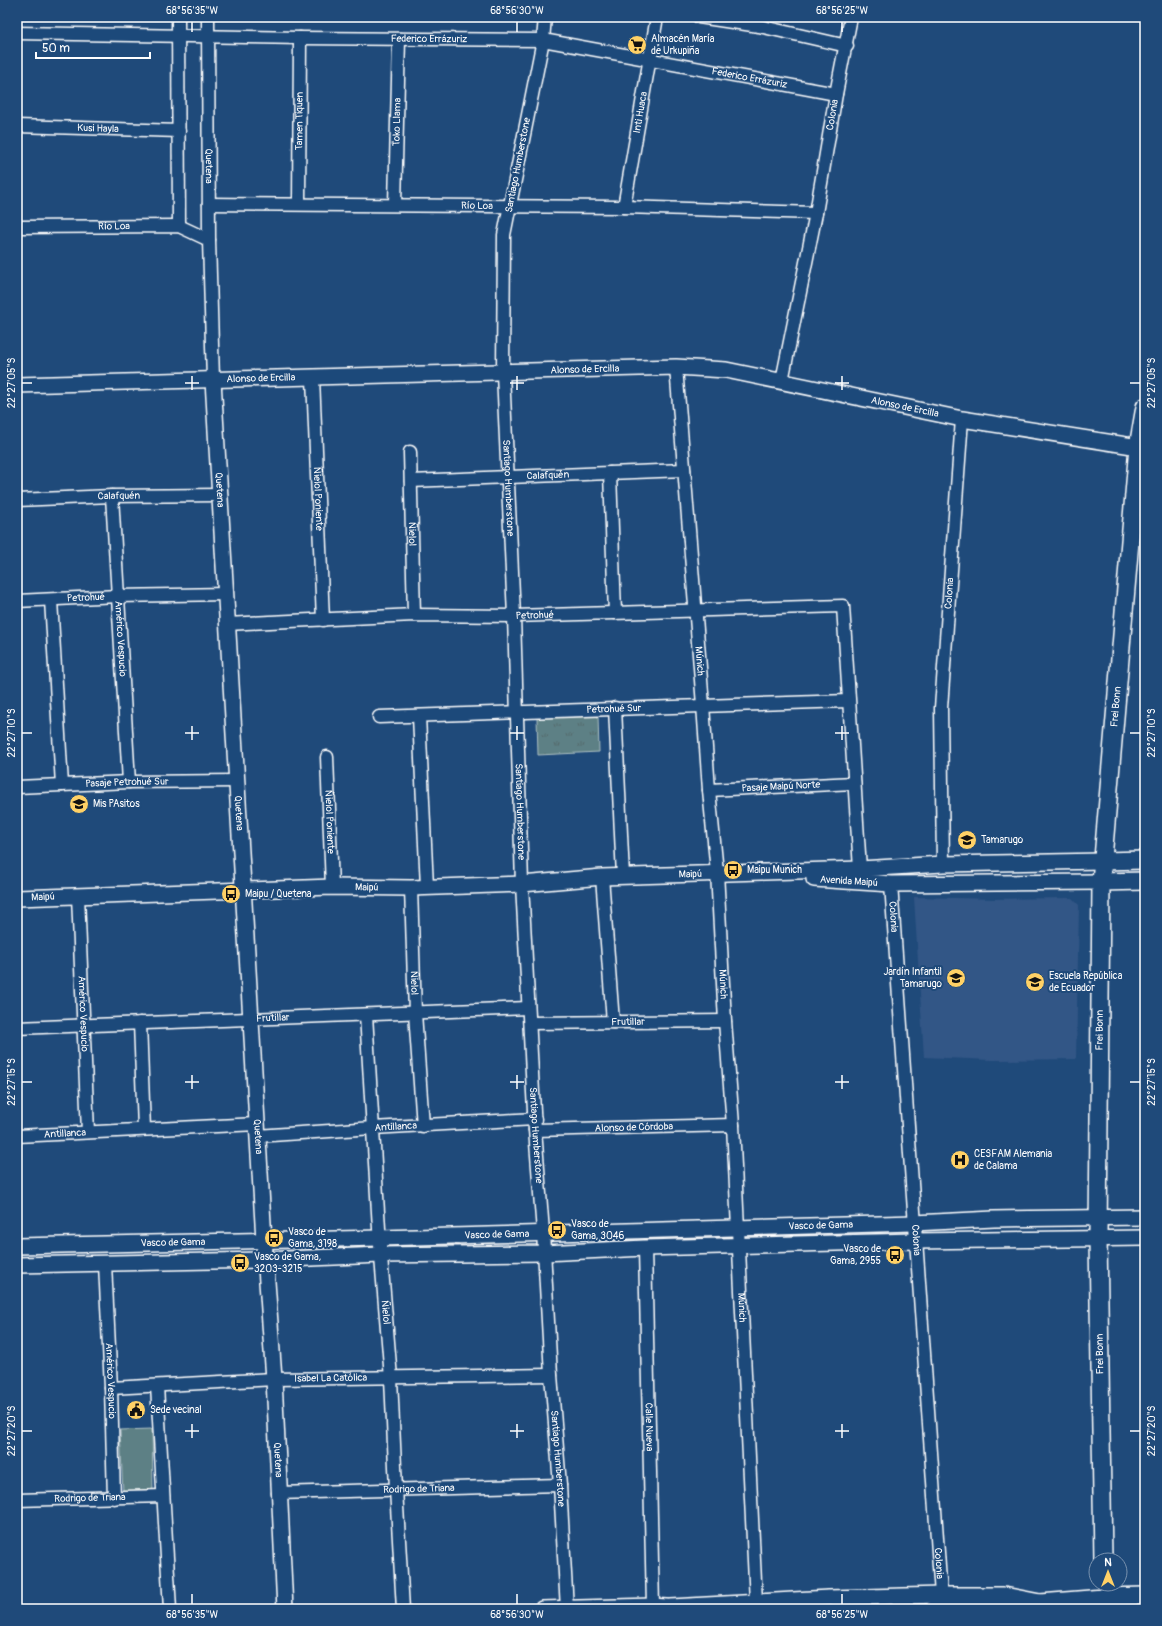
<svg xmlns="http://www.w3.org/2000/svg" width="1162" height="1626" viewBox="0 0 1162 1626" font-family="Pangolin,sans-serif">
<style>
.built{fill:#335686}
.park{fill:url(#park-tufts);stroke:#aec0c2}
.garden{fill:#5d8085;stroke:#aec0c2}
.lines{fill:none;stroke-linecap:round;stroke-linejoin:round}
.minor-casing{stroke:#fff;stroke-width:15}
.tertiary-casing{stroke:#fff;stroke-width:18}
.secondary-casing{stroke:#fff;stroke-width:20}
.minor{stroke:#1f4a7a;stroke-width:12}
.tertiary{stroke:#1f4a7a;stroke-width:15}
.secondary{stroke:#1f4a7a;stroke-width:17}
.ticks{fill:none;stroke:#fff;stroke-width:1.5}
.labels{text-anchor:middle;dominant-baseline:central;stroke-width:4;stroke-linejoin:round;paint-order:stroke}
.street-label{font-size:10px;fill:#fff;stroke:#1f4a7a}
.poi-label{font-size:10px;fill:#fff;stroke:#1f4a7a;text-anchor:start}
.neatline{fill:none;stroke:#fff;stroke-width:1.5}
.ticks-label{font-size:10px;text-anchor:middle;fill:#fff}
</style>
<defs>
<pattern id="park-tufts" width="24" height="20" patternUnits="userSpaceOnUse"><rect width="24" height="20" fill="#5d8085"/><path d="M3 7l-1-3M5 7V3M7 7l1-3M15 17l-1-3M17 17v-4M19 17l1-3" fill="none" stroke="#55696b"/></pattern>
</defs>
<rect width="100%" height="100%" fill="#1f4a7a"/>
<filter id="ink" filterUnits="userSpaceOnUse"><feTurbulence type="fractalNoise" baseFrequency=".025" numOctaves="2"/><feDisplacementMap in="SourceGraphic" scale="8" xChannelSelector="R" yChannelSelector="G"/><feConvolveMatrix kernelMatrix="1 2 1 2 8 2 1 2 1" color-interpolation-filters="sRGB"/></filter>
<g filter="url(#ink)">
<path class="built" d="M914,897L993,899L1072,898L1079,905L1076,1059L992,1060L924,1057Z"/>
<path class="park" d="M598,716L599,752L538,755L537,718Z"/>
<path class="garden" d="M152,1429L153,1491L123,1492L120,1430Z"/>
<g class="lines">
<defs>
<g id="minor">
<path d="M178,17L179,226"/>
<path id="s1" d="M208,17L209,240L213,380"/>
<path id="s2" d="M545,17L543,40L504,235L503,373L514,616L522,884L535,1130L543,1232L551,1375L560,1485L567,1609"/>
<path d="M699,17L759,26L847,46"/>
<path id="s3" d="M17,33L300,38L543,40L836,94"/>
<path id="s4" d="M17,126L179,131"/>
<path id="s5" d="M209,204L624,207L816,213"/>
<path id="s6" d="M299,204L300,38"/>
<path id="s7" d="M395,204L399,39"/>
<path id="s8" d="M624,207L657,17"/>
<path id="s9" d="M17,227L179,226L209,240"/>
<path id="s10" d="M676,367L703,705L709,790L717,872L725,1021L733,1125L756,1602"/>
<path id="s11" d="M313,378L323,620"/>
<path id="s12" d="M782,381L816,213L836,94L851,17"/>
<path id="s13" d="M410,452L414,615"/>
<path d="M610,473L615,613"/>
<path id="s14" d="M411,481L684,470"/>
<path id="s15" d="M112,496L129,782"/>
<path id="s16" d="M17,500L112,496L220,495"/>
<path d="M51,600L62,785"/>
<path id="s17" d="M17,601L118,596L226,594"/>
<path id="s18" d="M227,624L414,615L514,616L843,606L860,869"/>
<path d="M615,708L623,876"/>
<path d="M419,716L427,887"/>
<path id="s19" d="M379,717L848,701"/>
<path id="s20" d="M327,757L332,887"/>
<path id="s21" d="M17,787L129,782L237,781"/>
<path id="s22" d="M709,790L854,783"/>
<path id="s23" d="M943,864L941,708L962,419"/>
<path d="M602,877L613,1022"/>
<path id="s24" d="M891,884L941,1595"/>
<path id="s25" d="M411,888L415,1013L423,1126"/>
<path id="s26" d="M78,896L88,1132"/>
<path id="s27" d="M366,1015L380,1245L391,1378L396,1489L403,1609"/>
<path d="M140,1023L144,1129"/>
<path id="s28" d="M530,1023L725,1021"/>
<path id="s29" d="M17,1028L528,1008"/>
<path id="s30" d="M535,1130L733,1125"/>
<path id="s31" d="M17,1136L257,1124"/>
<path id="s32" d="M257,1136L373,1128L535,1119"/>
<path id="s33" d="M645,1248L653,1606"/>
<path id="s34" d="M105,1264L111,1388L114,1498"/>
<path d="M157,1386L170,1609"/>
<path id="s35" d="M111,1388L274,1379L551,1375"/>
<path id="s36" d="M278,1493L560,1485"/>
<path id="s37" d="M17,1500L163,1496"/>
</g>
<g id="tertiary">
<path id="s38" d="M213,380L264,1240L274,1379L285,1609"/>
<path id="s39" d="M17,385L676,367L726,370L962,419L1145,448"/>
<path id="s40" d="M814,879L891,884L1101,882"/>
<path id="s41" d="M17,898L332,887L411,888L522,884L602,877L860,869L943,864L1102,861"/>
<path id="s42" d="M17,1246L380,1238L914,1223L994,1219L1145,1217"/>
<path d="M17,1265L265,1260L381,1255L544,1253L645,1248L915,1241L1145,1238"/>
<path d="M671,1607L829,1598L941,1595H1004L1040,1602"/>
<path d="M542,1609L653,1606L679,1608"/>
<path d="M933,1609L1005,1607L1040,1602L1103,1597"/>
</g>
<g id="secondary">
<path d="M1102,861L1145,860"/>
<path d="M1101,882L1145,881"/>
<path id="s43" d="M1103,1560L1098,1238L1101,882L1138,447L1145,407"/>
<path d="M1103,1597L1145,1596"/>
</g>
</defs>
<use href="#minor" class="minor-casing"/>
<use href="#tertiary" class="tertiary-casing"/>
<use href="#secondary" class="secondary-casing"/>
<use href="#minor" class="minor"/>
<use href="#tertiary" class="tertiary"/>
<use href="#secondary" class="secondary"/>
</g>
</g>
<path class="ticks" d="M192,22V32M517,22V32M842,22V32M192,376V390M517,376V390M842,376V390M22,383H32M185,383H199M510,383H524M835,383H849M1130,383H1140M192,726V740M517,726V740M842,726V740M22,733H32M185,733H199M510,733H524M835,733H849M1130,733H1140M192,1075V1089M517,1075V1089M842,1075V1089M22,1082H32M185,1082H199M510,1082H524M835,1082H849M1130,1082H1140M192,1424V1438M517,1424V1438M842,1424V1438M22,1431H32M185,1431H199M510,1431H524M835,1431H849M1130,1431H1140M192,1594V1604M517,1594V1604M842,1594V1604"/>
<defs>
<symbol id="supermarket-disc" viewBox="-11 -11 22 22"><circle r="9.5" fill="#ffd166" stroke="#1f4a7a"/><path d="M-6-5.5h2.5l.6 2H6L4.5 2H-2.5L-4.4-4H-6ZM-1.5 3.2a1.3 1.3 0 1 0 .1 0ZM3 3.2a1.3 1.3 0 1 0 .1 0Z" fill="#111"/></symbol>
<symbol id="school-disc" viewBox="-11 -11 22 22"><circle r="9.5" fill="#ffd166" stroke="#1f4a7a"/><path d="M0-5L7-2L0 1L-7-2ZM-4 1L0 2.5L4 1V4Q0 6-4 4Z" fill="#111"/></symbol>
<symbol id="bus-disc" viewBox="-11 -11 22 22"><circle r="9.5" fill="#ffd166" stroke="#1f4a7a"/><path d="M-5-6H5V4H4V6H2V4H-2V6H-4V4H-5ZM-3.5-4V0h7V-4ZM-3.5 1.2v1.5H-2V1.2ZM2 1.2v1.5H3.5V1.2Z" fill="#111"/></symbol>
<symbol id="hospital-disc" viewBox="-11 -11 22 22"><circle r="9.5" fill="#ffd166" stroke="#1f4a7a"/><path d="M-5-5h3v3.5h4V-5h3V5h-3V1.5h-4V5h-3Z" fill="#111"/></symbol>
<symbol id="civic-disc" viewBox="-11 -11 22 22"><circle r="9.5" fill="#ffd166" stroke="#1f4a7a"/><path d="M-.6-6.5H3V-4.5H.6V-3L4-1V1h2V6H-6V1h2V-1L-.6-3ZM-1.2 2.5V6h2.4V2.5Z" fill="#111"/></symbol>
</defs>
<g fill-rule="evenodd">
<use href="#supermarket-disc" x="626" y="34" width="22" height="22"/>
<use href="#school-disc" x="68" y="793" width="22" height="22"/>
<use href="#school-disc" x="956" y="829" width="22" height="22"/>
<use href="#bus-disc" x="722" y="859" width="22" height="22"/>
<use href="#bus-disc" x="220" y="883" width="22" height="22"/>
<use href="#school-disc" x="945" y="967" width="22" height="22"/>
<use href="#school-disc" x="1024" y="971" width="22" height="22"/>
<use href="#hospital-disc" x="949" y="1149" width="22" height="22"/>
<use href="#bus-disc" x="546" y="1219" width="22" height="22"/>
<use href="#bus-disc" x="263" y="1227" width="22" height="22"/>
<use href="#bus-disc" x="884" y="1244" width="22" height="22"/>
<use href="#bus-disc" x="229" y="1252" width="22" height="22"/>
<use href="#civic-disc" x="125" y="1399" width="22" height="22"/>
</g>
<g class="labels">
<g class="street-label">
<text stroke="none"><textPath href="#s3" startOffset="412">Federico Errázuriz</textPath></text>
<text stroke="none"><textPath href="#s3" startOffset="736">Federico Errázuriz</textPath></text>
<text stroke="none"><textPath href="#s8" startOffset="96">Inti Huaca</textPath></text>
<text stroke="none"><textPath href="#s12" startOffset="271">Colonia</textPath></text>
<text stroke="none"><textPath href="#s6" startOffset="83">Tamen Tiquen</textPath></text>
<text stroke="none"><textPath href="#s7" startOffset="82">Toko Llama</textPath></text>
<text stroke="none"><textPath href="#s4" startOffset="81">Kusi Hayla</textPath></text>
<text transform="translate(518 165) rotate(-79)">Santiago Humberstone</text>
<text stroke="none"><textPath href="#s1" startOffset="149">Quetena</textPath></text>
<text stroke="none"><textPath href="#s5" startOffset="268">Río Loa</textPath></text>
<text stroke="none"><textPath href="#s9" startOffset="97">Río Loa</textPath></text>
<text stroke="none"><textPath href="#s39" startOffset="568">Alonso de Ercilla</textPath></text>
<text stroke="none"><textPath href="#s39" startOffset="244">Alonso de Ercilla</textPath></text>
<text stroke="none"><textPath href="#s39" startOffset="892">Alonso de Ercilla</textPath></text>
<text stroke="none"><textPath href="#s14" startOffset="137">Calafquén</textPath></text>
<text stroke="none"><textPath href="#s2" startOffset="475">Santiago Humberstone</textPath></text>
<text stroke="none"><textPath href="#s38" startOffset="110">Quetena</textPath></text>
<text stroke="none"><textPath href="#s16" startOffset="102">Calafquén</textPath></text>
<text stroke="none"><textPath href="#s11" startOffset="121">Ñielol Poniente</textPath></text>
<text stroke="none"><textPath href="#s13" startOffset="82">Ñielol</textPath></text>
<text stroke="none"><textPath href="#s23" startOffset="271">Colonia</textPath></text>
<text stroke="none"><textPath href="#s17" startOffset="69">Petrohué</textPath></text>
<text stroke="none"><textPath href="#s18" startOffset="308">Petrohué</textPath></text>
<text stroke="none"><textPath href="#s15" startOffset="143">Américo Vespucio</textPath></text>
<text stroke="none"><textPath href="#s10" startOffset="295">Múnich</textPath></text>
<text stroke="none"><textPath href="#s43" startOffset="854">Frei Bonn</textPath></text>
<text stroke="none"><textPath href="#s19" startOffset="235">Petrohué Sur</textPath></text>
<text stroke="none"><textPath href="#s21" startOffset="110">Pasaje Petrohué Sur</textPath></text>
<text stroke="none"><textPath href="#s22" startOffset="72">Pasaje Maipú Norte</textPath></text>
<text stroke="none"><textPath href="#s2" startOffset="799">Santiago Humberstone</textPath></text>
<text stroke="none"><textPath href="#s38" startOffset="434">Quetena</textPath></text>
<text stroke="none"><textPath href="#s20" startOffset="65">Ñielol Poniente</textPath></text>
<text stroke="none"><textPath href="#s41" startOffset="674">Maipú</textPath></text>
<text stroke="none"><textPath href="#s40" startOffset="35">Avenida Maipú</textPath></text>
<text stroke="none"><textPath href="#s41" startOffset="350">Maipú</textPath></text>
<text stroke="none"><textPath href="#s41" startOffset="26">Maipú</textPath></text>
<text stroke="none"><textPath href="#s24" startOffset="33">Colonia</textPath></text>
<text stroke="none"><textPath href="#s25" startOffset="95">Ñielol</textPath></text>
<text stroke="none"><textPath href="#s10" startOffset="619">Múnich</textPath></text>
<text stroke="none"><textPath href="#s26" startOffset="118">Américo Vespucio</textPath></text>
<text stroke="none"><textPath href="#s29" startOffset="256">Frutillar</textPath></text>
<text stroke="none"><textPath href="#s28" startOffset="98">Frutillar</textPath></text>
<text stroke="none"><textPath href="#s43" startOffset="530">Frei Bonn</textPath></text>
<text stroke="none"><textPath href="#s32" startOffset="139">Antillanca</textPath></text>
<text stroke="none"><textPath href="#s30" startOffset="99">Alonso de Córdoba</textPath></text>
<text stroke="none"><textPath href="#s31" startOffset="48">Antillanca</textPath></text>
<text stroke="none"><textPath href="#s2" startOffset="1123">Santiago Humberstone</textPath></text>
<text stroke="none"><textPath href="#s38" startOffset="758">Quetena</textPath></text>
<text stroke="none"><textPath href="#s42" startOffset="804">Vasco de Gama</textPath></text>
<text stroke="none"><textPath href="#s42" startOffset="480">Vasco de Gama</textPath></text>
<text stroke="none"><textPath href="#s24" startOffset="357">Colonia</textPath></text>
<text stroke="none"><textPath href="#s42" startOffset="156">Vasco de Gama</textPath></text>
<text stroke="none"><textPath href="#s10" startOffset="943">Múnich</textPath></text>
<text stroke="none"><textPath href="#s27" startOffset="298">Ñielol</textPath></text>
<text transform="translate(1100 1354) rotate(-91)">Frei Bonn</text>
<text stroke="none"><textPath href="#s35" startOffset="220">Isabel La Católica</textPath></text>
<text stroke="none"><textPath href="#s34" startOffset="117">Américo Vespucio</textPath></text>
<text stroke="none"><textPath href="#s33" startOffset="179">Calle Nueva</textPath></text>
<text stroke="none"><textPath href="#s2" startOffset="1447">Santiago Humberstone</textPath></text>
<text stroke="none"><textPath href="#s38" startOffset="1082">Quetena</textPath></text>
<text stroke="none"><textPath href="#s36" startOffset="141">Rodrigo de Triana</textPath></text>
<text stroke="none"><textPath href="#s37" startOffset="73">Rodrigo de Triana</textPath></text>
<text stroke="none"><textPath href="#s24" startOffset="681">Colonia</textPath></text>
</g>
<g class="poi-label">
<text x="651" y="39">Almacén María<tspan x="651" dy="12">de Urkupiña</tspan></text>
<text x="93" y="804">Mis PAsitos</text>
<text x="981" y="840">Tamarugo</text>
<text x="747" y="870">Maipu Munich</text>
<text x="245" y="894">Maipu / Quetena</text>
<text x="942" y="972" text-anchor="end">Jardín Infantil<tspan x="942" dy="12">Tamarugo</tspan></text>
<text x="1049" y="976">Escuela República<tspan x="1049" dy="12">de Ecuador</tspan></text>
<text x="974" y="1154">CESFAM Alemania<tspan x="974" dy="12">de Calama</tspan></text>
<text x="571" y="1224">Vasco de<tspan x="571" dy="12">Gama, 3046</tspan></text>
<text x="288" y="1232">Vasco de<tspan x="288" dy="12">Gama, 3198</tspan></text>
<text x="881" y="1249" text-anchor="end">Vasco de<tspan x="881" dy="12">Gama, 2955</tspan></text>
<text x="254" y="1257">Vasco de Gama,<tspan x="254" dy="12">3203-3215</tspan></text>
<text x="150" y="1410">Sede vecinal</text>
</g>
</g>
<rect width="1162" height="1626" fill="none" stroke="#1f4a7a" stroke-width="44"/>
<g transform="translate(1108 1572)"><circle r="19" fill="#1f4a7a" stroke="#7992af"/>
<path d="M0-3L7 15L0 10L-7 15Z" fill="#ffd166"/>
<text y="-6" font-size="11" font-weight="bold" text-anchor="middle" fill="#ffffff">N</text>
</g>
<path d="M36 52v6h114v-6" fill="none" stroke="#ffffff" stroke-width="2"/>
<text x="42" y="52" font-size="12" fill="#ffffff" stroke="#1f4a7a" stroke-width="3" paint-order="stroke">50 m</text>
<rect x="22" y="22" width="1118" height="1582" class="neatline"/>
<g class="ticks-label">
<text x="192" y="14">68°56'35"W</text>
<text x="517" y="14">68°56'30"W</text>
<text x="842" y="14">68°56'25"W</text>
<text transform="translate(11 383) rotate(-90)" y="4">22°27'05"S</text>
<text transform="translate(1151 383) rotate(-90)" y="4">22°27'05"S</text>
<text transform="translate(11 733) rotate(-90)" y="4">22°27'10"S</text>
<text transform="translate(1151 733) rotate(-90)" y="4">22°27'10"S</text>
<text transform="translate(11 1082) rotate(-90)" y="4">22°27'15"S</text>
<text transform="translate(1151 1082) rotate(-90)" y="4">22°27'15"S</text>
<text transform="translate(11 1431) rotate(-90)" y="4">22°27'20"S</text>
<text transform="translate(1151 1431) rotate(-90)" y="4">22°27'20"S</text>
<text x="192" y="1618">68°56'35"W</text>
<text x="517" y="1618">68°56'30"W</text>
<text x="842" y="1618">68°56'25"W</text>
</g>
</svg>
